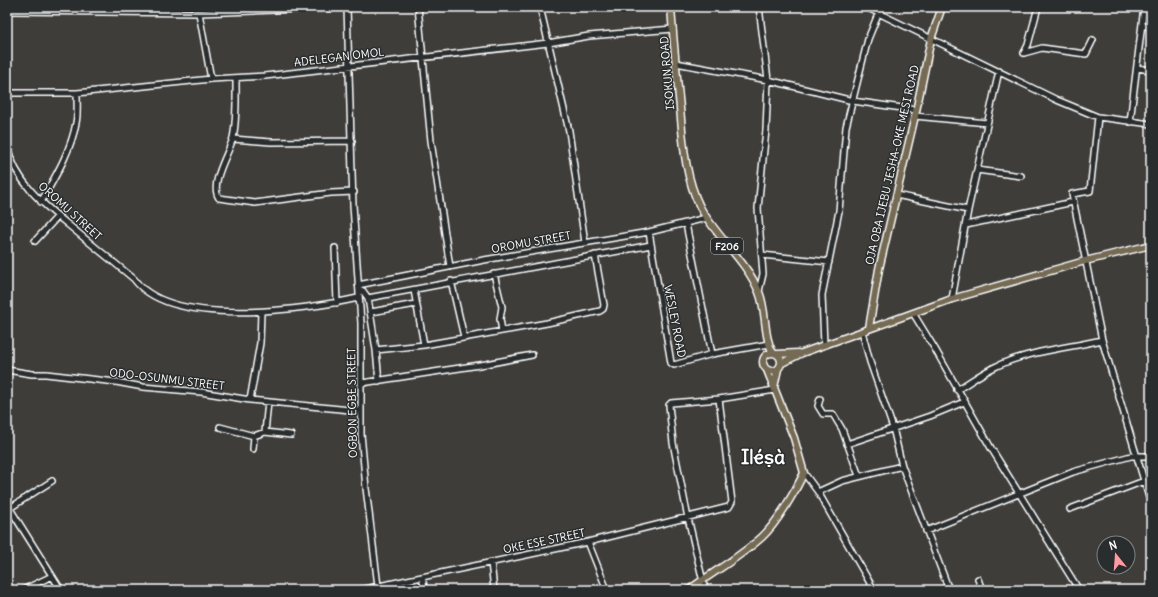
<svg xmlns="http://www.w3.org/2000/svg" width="1158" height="597" viewBox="0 0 1158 597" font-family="Delius,sans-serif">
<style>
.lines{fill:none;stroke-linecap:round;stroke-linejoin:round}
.minor-casing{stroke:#fff;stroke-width:8}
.major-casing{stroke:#fff;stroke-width:9}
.minor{stroke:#2a2d2e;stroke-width:5}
.major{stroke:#746b52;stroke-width:6}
.labels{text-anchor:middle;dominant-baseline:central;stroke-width:3;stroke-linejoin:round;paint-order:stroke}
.shield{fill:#2a2d2e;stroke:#bfc0c0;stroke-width:1}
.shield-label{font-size:10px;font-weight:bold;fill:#fff}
.street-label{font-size:11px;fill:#fff;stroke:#2a2d2e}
.town-label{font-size:19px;font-weight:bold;fill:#fff;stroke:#2a2d2e}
</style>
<rect width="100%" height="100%" fill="#3f3d3a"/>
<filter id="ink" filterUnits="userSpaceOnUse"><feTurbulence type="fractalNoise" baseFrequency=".025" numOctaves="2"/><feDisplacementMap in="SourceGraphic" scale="8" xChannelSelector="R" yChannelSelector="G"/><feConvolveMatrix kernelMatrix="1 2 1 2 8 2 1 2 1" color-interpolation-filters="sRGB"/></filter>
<g filter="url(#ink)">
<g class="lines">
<defs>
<path id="minor" d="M347,7L353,205L361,323V434L366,488L378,586
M418,7L431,141L450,267
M540,7L569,131L585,243
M866,7L1057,100L1098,117L1151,124
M7,11L199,13L356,7
M199,13L211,79
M1143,26H1151
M1024,53L1042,48L1086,54L1093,40
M1024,53L1028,45L1038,7
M676,63L768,80L853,101L916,110
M1137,68L1151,70
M236,79C236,98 237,119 233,138C229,153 209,184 219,198L255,203L331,193L354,192
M7,93H77L211,79L265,76L548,43L589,36L673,29
M915,116L987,123
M1098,117L1090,191L1072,194L1102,340L1151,504
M1130,122L1144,7
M233,139L271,142L352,141
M7,146C16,185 48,208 77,232C96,248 115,263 134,279C170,329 305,310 358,298
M977,170L1021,176
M896,195L968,210
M41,202C55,177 71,151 76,123C78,114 77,103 77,93
M686,224L712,354
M966,225L1073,202
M649,232L671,363L674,365L712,354L769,344
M35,241L58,216
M335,248L337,303
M762,255L829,262
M494,274L502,307L500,319L502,331
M451,281L464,337
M358,285L484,260L649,232L706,218
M359,289L363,291L368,298L376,350L379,381
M414,290L424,345
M759,291L763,274L758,208L766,130L768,80L759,7
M368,298L651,245
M952,299L968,210L999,71
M371,312L416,304
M913,313L935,349L991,448L1079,590
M862,331L870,362L893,428L902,466L949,590
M824,345L822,295L839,211L846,127L868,39L881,7
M376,350L424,345L547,323L600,311L603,309L604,305L595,255
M7,370L32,374H46L116,382L143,387L201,392L250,400L360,411
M362,383L486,364L532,355
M957,390C970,382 983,372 997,366C1029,351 1067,348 1102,340
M820,399L818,406L823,414H833L842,429L859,476
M250,400L260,343L261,312
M220,427L254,436L253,449
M265,432L291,435
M254,436L265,432L268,402
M847,444L930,416L964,402
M804,473L818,492L874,590
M818,492L842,481L902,466
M7,504L61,590
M10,508L52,481
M1070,509L1144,481
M926,531L1073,472L1131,456H1151
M588,542L607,590
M491,562L494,590
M422,578L425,590
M978,579L982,590
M23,590L52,576
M360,590L588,542L729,507L732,502L719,399
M705,590L688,518L673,443L669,405L671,403L719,399L775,390"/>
<path id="major" d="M671,7C673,37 676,67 679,98C683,134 683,173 700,207C716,237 746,260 759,292C767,311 763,336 773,353
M869,328L879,269L915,116L931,39L942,7
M763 362a9 9 0 1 1 18 0a9 9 0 1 1-18 0Z
M777,354L798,353
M782,363L802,353L952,299L1085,261L1151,245
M774,387L778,369
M689,590C713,572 740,557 762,537C777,523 795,492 804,473L794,438L767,370"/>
</defs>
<use href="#minor" class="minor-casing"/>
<use href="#major" class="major-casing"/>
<use href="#minor" class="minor"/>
<use href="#major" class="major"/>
</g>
</g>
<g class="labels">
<rect class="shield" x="711" y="238" width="32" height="16" rx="3"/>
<g class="shield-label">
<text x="727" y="246">F206</text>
</g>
<g class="street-label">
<text transform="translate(339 57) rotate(-7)">ADELEGAN OMOL</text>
<text transform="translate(667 73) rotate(-95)">ISOKUN ROAD</text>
<text transform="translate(892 165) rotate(-77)">OJA OBA IJEBU JESHA-OKE MESI ROAD</text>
<text transform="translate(70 211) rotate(42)">OROMU STREET</text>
<text transform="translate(531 242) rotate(-10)">OROMU STREET</text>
<text transform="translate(675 321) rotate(79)">WESLEY ROAD</text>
<text transform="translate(167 379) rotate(7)">ODO-OSUNMU STREET</text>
<text transform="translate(352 403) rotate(-91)">OGBON EGBE STREET</text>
<text transform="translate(544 541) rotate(-12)">OKE ESE STREET</text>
</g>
<g class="town-label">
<text x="763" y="457">Iléṣà</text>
</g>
</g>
<rect width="1158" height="597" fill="none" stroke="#2a2d2e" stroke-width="24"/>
<rect x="12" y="12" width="1134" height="573" fill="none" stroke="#fff" stroke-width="1.5" filter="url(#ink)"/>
<g transform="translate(1116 555) rotate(343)"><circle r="19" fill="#2a2d2e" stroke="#7f8182"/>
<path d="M0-3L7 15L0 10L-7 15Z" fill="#ff9aa2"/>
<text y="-6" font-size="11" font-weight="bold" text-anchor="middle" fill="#ffffff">N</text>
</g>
</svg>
